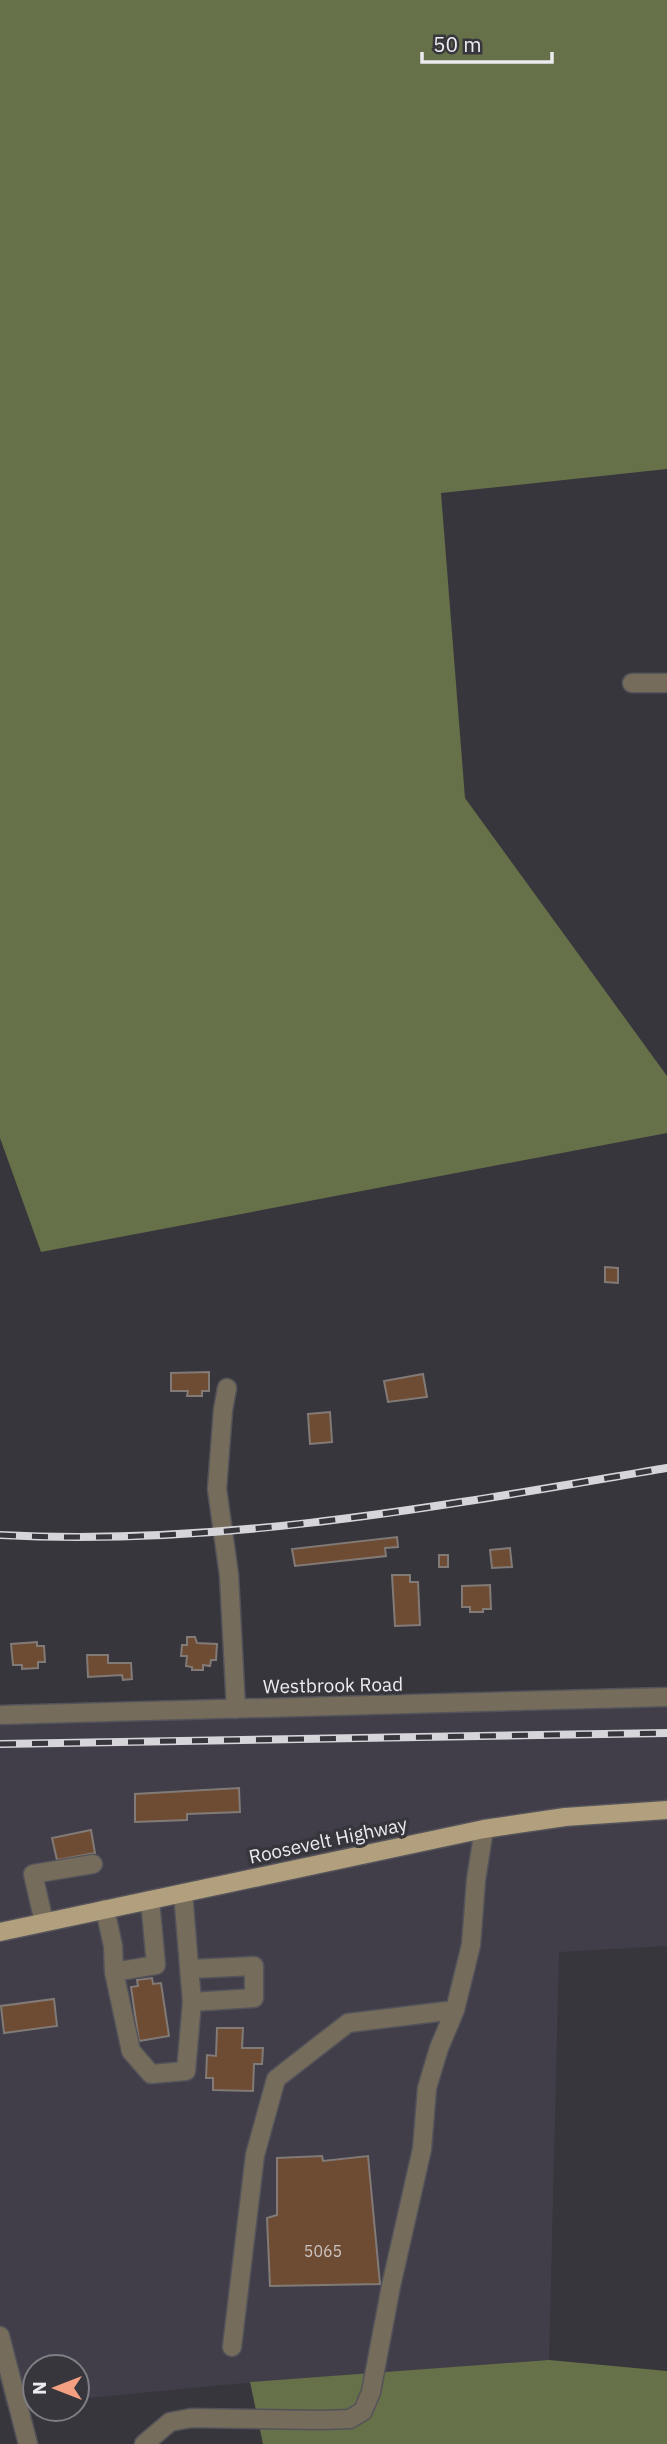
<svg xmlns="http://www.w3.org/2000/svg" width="667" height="2444" viewBox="0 0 667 2444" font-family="'IBM Plex Sans',sans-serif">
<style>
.built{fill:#413e4a}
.forest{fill:#667049}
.building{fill:#6e4c33;stroke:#817a76;stroke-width:2}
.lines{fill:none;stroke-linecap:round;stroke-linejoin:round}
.minor-casing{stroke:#545359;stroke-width:21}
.major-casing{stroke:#545359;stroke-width:21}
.minor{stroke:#756c5c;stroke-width:18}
.major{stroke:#b19f7e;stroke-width:18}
.rail-casing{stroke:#d6d5da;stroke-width:8}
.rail{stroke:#37363c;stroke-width:5;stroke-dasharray:16;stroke-linecap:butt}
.labels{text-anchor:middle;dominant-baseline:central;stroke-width:7;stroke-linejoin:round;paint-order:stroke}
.number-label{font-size:16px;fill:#ccc3c0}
.street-label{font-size:19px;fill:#ecebef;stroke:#37363c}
</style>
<rect width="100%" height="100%" fill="#37363c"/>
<path class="built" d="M536,1692H667V1946L559,1952L549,2360L233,2384L77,2399V2367H35V2403L6,2406L0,2380V1706Z"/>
<path class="forest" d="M0,0H667V469L441,493L465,798L667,1076V1133L41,1252L0,1138Z
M549,2360L667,2371V2444H263L250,2382Z"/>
<path class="building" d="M605,1267L618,1268V1283L605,1282Z
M209,1372V1391H202V1396H187L188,1391H171V1373Z
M423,1374L427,1397L388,1402L384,1381Z
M330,1412L332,1442L310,1444L308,1414Z
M397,1537L398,1547L385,1548L386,1556L295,1566L292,1549Z
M510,1548L512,1567L492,1568L490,1550Z
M439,1555H448V1567H439Z
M392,1575H410V1582H418L420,1625L395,1626Z
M490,1585L491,1609H483V1612H470V1607H462V1586Z
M187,1637H195L197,1643L217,1644L216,1660H211L210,1666L203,1665V1670H192V1667L186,1666L187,1656H181L182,1645H187Z
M37,1642V1646H44L45,1662H38V1668L22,1669V1665H13L11,1644Z
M87,1655H108V1663H131L132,1679L123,1680L122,1675L88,1677Z
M239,1788L240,1812L187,1814V1820L135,1822V1794Z
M91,1830L95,1853L57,1860L52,1838Z
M152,1978L153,1984L161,1983L169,2036L139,2041L131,1987L138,1986L137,1980Z
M54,1999L57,2026L4,2033L1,2006Z
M217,2028H243L242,2048H263L262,2064H254L253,2091L213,2090V2078H206L207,2055L216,2056Z
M322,2156L323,2161L368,2156L380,2284L270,2286L267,2218L277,2215V2158Z"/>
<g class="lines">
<defs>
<path id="minor" d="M632,683H667
M227,1388L223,1410L217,1489L229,1575L236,1709
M0,1715L667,1697
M105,1909L113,1946L114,1972L131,2051L151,2074L186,2071L192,2002L183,1893
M44,1922L33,1874L93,1864
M191,1969L254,1966V1998L192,2002
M114,1972L156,1965L150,1900
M0,2336L28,2444
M232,2347L255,2155L276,2079L348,2023L455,2010L471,1945L476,1880L484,1829
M144,2444L170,2422L191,2418L322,2420L350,2419L363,2411L371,2392L391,2286L422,2149L427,2088L439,2048L455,2010"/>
<path id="major" d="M0,1932L484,1829L565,1817L667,1810"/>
</defs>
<use href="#minor" class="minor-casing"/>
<use href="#major" class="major-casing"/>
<use href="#minor" class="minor"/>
<use href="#major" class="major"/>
<defs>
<path id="rail" d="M0,1535C224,1547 447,1505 667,1468
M0,1744L667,1733"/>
</defs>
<use href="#rail" class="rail-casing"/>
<use href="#rail" class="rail"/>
</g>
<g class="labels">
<g class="number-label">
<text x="323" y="2251">5065</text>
</g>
<g class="street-label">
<text transform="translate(333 1685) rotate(-1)">Westbrook Road</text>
<text transform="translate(328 1840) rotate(-12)">Roosevelt Highway</text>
</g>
</g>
<g transform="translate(56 2388) rotate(270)"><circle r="33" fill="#37363c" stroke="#7f7e84" stroke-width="2"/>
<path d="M0-5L12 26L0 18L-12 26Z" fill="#f39f82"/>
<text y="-10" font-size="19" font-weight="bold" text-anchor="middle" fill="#ecebef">N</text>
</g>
<path d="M422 52v10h130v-10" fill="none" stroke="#ecebef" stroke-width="3.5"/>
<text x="433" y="52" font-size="21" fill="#ecebef" stroke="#37363c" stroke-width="5" paint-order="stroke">50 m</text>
</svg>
